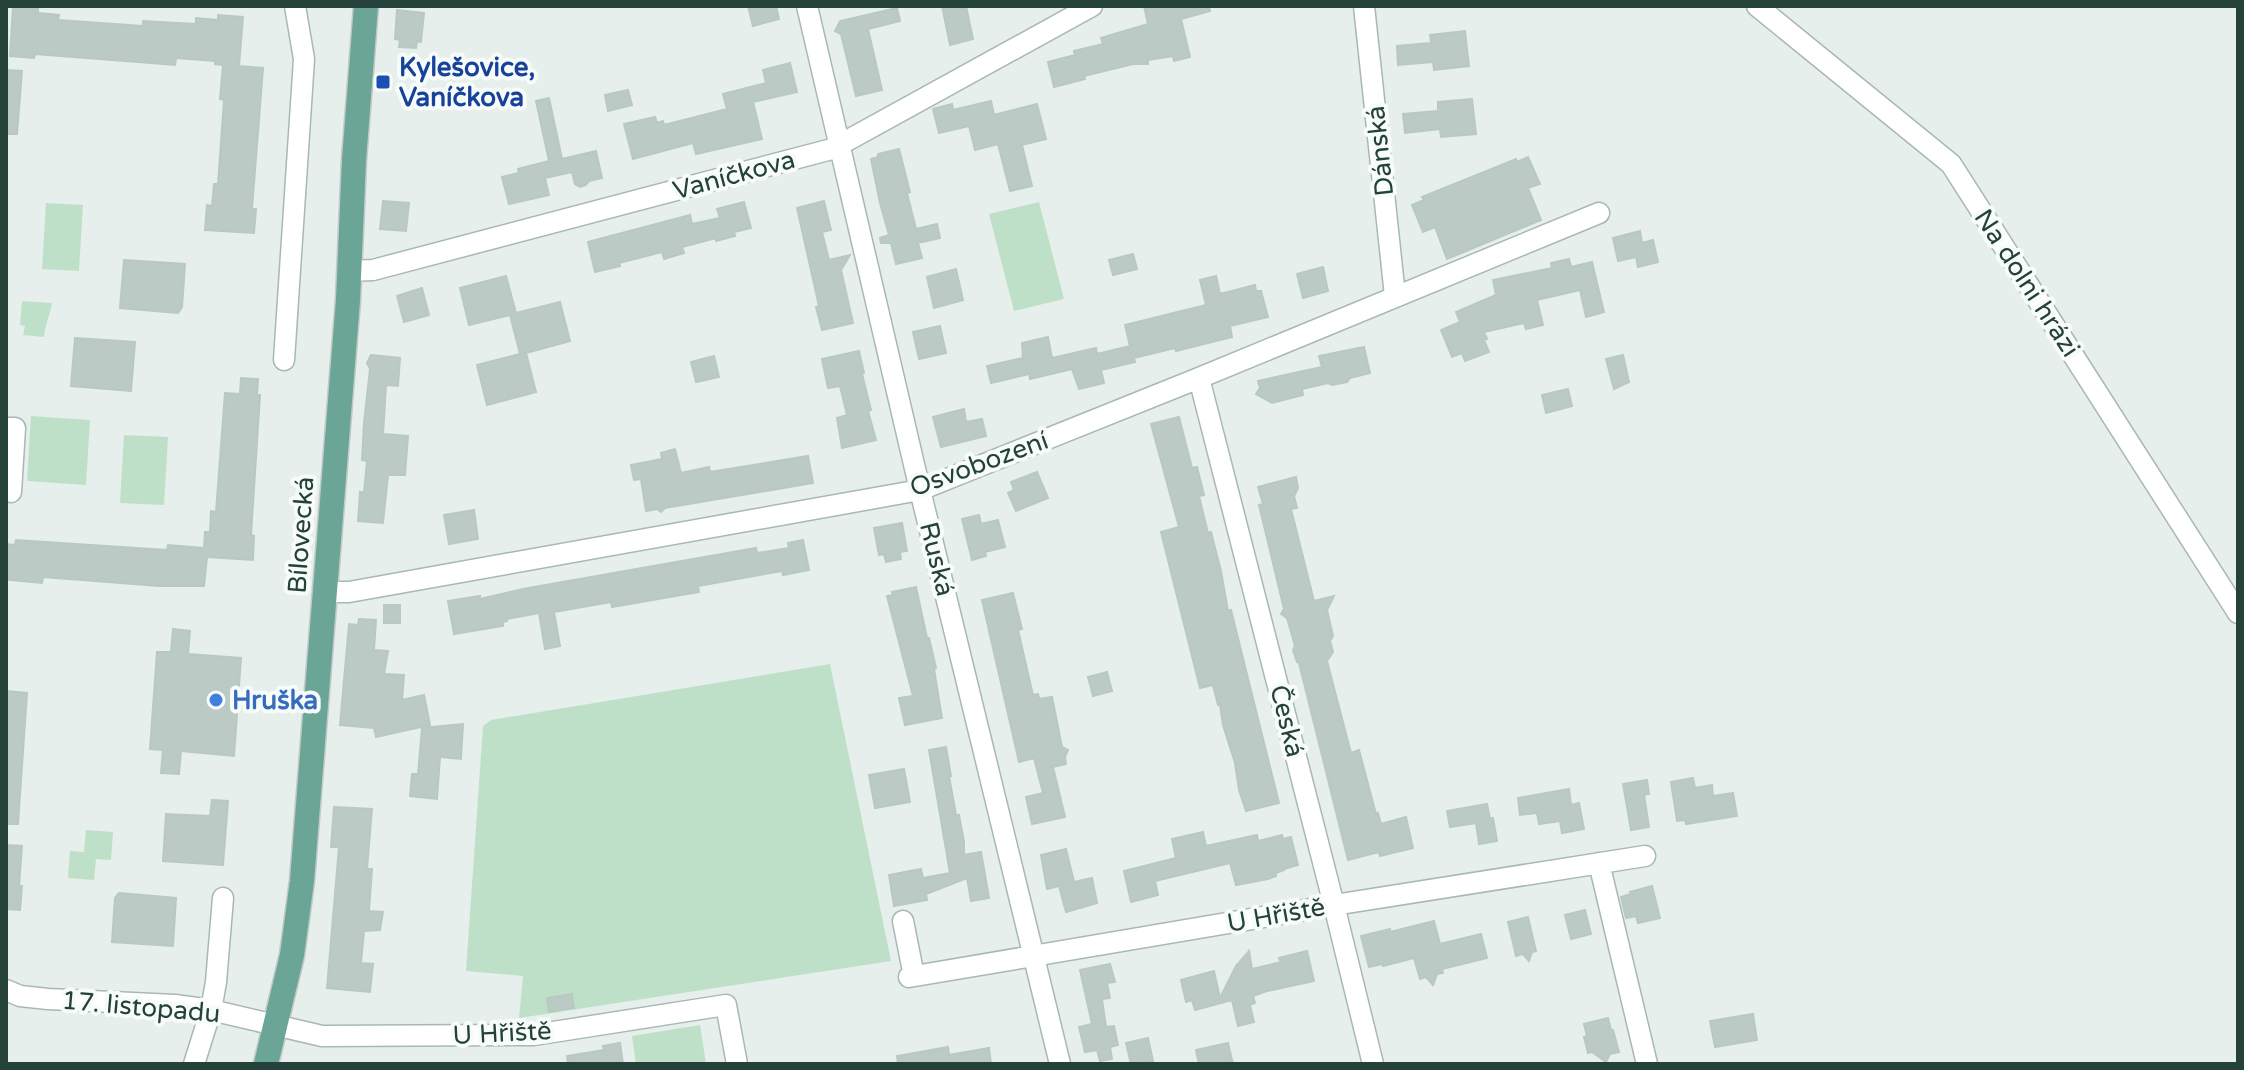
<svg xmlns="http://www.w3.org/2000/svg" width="2244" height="1070" viewBox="0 0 2244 1070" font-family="'Varela Round',sans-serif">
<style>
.green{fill:#bfe0c8}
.building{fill:#bbcac4;stroke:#b8c9c2;stroke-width:2}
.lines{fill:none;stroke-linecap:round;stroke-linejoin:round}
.minor-casing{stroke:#a8b8b2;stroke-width:23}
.major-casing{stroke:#c2cac8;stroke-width:27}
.minor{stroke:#fff;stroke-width:20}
.major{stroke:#6aa596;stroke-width:24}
.transit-dot{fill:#1a4fb4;stroke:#f7fbf9;stroke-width:3}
.shop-dot{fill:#3f7fe0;stroke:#f7fbf9;stroke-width:3}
.labels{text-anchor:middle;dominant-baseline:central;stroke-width:8;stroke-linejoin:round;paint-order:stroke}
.transit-label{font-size:26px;font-weight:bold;fill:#164399;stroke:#f7fbf9;text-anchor:start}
.street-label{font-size:26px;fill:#24423a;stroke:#f7fbf9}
.shop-label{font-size:26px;font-weight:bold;fill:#366cbe;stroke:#f7fbf9;text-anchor:start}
</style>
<rect width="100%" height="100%" fill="#e6efeb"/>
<path class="green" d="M1039,202L1064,299L1014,311L989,214Z
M46,203L83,205L79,271L42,269Z
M22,301L52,303C50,315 45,325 44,337L23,335L25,326L20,325Z
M31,416L90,420L86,485L27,481Z
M124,435L168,437L164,505L120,503Z
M830,664L891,961L519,1018L523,976L466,971L483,726L491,720Z
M86,830L113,832L111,860L96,859L94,880L68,878L70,851L84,852Z
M700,1025L706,1064H636L632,1036Z"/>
<path class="building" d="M748,6H776L779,19L753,26Z
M942,6H966L973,39L950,45Z
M1144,6H1209L1210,11L1181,19L1190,57L1174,61L1173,56L1148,60V64H1133L1084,76L1085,79L1054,87L1048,62L1075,55L1074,51L1103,44L1101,38L1148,24Z
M13,7L38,9V13L59,15L58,20L143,26V21L196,24V18L218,20V15L243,17L239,66L263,68L252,209H256L254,233L205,230L207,205L212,206L214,184H218L224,100L220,99L223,65L215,64V61L176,58L175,65L35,54L34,58L10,56Z
M897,8L900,21L868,29L882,90L856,96L841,34L835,31L840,21Z
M397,10L424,13L421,42L417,41L416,48L399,47L400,40L395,39Z
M1465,31L1469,66L1434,70L1433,62L1398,65L1397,46L1431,43L1430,35Z
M790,63L797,92L753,102L762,139L696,154L693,143L633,159L624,124L655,117L657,123L663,121L664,125L727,109L723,94L766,83L763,70Z
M6,70L22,71L17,134H6Z
M628,90L632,105L608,111L605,95Z
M549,98L562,159L596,151L602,178L589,181L586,185L580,187L575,184L572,172L545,178L549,195L509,204L502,177L519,173L518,169L549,161L536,101Z
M1472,99L1476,134L1441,137L1440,129L1405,133L1403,114L1438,111V102Z
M991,101L994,115L1037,104L1046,139L1022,145L1032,186L1010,191L998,144L975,150L969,126L939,133L933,109L952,104L953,110Z
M899,149L910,192L907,193L916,229L937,224L940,238L918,243L922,258L896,264L891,243H881L880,238L889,235L880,203L871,159L878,157V154Z
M1528,157L1540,184L1528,188L1541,220L1447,259L1435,227L1423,232L1412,205L1424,200L1422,197L1516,159L1517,162Z
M383,201L409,203L406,231L380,229Z
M824,201L831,230L822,232L829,260L850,255L841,270L853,323L822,330L816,307L819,306L797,208Z
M744,202L751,228L734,232L735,236L716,241V238L682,247L684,253L664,259L662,252L623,262L619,263L620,266L595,272L588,242L690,215L692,224L720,218L717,209Z
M1640,231L1642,243L1653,240L1658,262L1638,267L1636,257L1618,261L1613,238Z
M1133,254L1137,269L1113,275L1109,260Z
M1569,259L1571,267L1592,262L1604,312L1586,317L1580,290L1537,300L1543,325L1526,329L1524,323L1484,332L1487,339L1484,340L1489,352L1465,361L1462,353L1452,357L1441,330L1460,322L1456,312L1496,295L1493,280L1552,268L1551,263Z
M124,260L185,264L182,307L178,313L120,308Z
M1323,267L1328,291L1303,298L1297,274Z
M956,269L963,300L934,308L927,277Z
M506,276L516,313L560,302L570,341L526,353L536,392L487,405L477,365L520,354L510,315L469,325L460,288Z
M1216,276L1220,294L1255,285L1256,291H1261L1268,317L1230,326L1232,337L1176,351L1175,348L1134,358L1135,362L1101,370L1104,383L1079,389L1072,369L1030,379L1029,374L991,383L987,366L1023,358L1022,343L1048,337L1052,358L1096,348L1097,354L1130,346L1125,325L1206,305L1200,280Z
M422,288L429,315L404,322L397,296Z
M940,326L946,353L919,359L913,332Z
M75,338L135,342L131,391L71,386Z
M1364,347L1370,373L1350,378L1347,382L1332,385L1328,383L1302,389L1303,395L1272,403L1256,394L1260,388L1258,381L1322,367L1319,356Z
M859,351L864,373L862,374L871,410L868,411L876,440L842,448L837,418L847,415L840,386L828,388L822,359Z
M371,355L400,358L398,386L386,385L383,434L408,436L405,475H388L383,523L358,521L360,492H364L367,461L362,460L364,423L370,369L367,363Z
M1623,355L1629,382L1614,389L1606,359Z
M714,356L719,377L696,382L691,362Z
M241,378L258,379L257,395H260L251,535L254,536L253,560L207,557L204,586H159L43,577L42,583L9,580L10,578H6V544L15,545L16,540L167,550L168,545L204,548L205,532H210L211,511L216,512L225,393L240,394Z
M1568,389L1572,406L1546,413L1542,395Z
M964,409L966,422L982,419L986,436L941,447L933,417Z
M1179,417L1192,468L1197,467L1204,495L1199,496L1208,533L1211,532L1221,571L1228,611L1231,610L1279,803L1246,811L1239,790L1235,763L1223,725L1220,705H1218L1213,685L1200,688L1161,532L1179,527L1151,424Z
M675,449L681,473L709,467L710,472L808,456L813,483L665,508L661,512L657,509L646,511L641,479L634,480L631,465L662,459L661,453Z
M1037,472L1048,498L1016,511L1008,493L1014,490L1011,482Z
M1296,477L1298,488L1294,496L1297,508L1291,509L1314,601L1334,596L1327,610L1333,636L1330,641L1333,652L1327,661L1351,753L1359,750L1376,814L1378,813L1381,824L1406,817L1413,848L1380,856L1379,852L1348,860L1299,663L1297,662L1293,650L1295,646L1287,618L1281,614L1284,609L1259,505L1263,504L1258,487Z
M474,510L478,539L449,544L444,515Z
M979,515L981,524L998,520L1005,547L985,552L986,556L972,560L962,519Z
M902,523L907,551L900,552L901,559L886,562L884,554L879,555L874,528Z
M803,540L809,570L783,575L782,571L698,586L699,592L612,607L611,602L554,612L560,646L545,649L539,613L507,619V621L503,622V626L454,634L448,601L480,596V599L523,589L756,548L757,553L789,548L788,543Z
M916,587L927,638H929L936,668L934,669L942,718L905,725L899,698L913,696L887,596L893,595L892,592Z
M1013,593L1022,629L1018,630L1033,695L1038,694L1039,699L1052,697L1062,747L1068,750L1065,757L1066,764L1053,767L1065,817L1032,824L1026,797L1043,793L1034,758L1019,762L982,600Z
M384,605H400V623H384Z
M359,619L376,620L374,650L388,651L384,674L404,675L402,700L424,695L430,725L376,737L374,728L340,725L349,624L358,625Z
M173,629L190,631L188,654L241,658L234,756L181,751L179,774L161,773L163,750L150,749L157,652H171Z
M1107,672L1112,691L1093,696L1088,677Z
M6,691L27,693L18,824H6Z
M463,724L461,759L440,757L437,799L410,796L412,774H418L422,728Z
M946,747L951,776H949L956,815H959L964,842V855L981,852L989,898L971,901L967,878L926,894L927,900L894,906L889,875L921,869L923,878L950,873L929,750Z
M904,769L910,802L875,808L869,775Z
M1693,778L1695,788L1712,785L1713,796L1733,793L1737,816L1686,824L1685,820L1677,821L1671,782Z
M1647,780L1649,794L1644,795L1649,827L1631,830L1623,784Z
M1569,789L1571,805L1579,803L1584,829L1562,833L1560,821L1539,824L1537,813L1520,815L1518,798Z
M212,800L228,801L223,865L163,861L166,814L210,816Z
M1487,804L1490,819L1493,818L1497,841L1479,844L1476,823L1450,827L1447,811Z
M334,807L372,809L367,869H372L369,911L383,912L380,930L364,931L361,963L373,964L370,992L327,988L339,847H331Z
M1203,832L1206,846L1257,835L1258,841L1282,835L1283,839L1291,837L1298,865L1284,869V870L1276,873V876L1268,879L1236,885L1230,863L1155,881L1158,895L1131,902L1124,871L1176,858L1172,839Z
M6,845L22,846L19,886H22L20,910L6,909Z
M1066,849L1074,882L1092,878L1097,903L1066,912L1059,886L1047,889L1041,855Z
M1652,886L1660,918L1638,923L1636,916L1626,918L1621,897L1631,894L1630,892Z
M119,893L176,898L173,946L112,942L115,898Z
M1585,910L1591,934L1571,939L1565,915Z
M1528,917L1536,951L1532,952L1529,961L1523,954L1516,956L1508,922Z
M1434,921L1440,944L1481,934L1487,958L1442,969L1443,973L1437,974L1433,985L1426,977L1420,979L1414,958L1383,966L1382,964L1369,967L1361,936L1390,929V932Z
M1249,951L1252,969L1281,962L1279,958L1307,951L1314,981L1267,991L1253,996L1255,1003L1250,1005L1254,1022L1238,1026L1232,1000L1195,1010L1192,1000L1186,1002L1181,980L1214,971L1220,998L1236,966Z
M1110,964L1115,982L1107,983L1110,998L1102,999L1106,1027L1114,1026L1118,1045L1110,1047L1112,1059L1100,1061L1097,1050L1085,1052L1079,1027L1092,1024L1080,970Z
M572,994L574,1008L549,1012L547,998Z
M1753,1014L1757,1040L1715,1047L1710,1021Z
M1608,1018L1611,1030H1613L1619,1052L1610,1054L1606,1062L1592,1052L1588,1053L1584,1037L1587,1036L1584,1024Z
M1148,1038L1153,1061L1131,1064L1126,1043Z
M620,1043L623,1064H568L567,1056L604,1050L603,1046Z
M1228,1043L1233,1064H1199L1196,1050Z
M948,1047L949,1055L989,1048L991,1064H898L897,1056Z"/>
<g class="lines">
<defs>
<path id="minor" d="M807,6L920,490L1060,1064
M1364,6L1395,296
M1757,6L1951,164L2238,613
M349,271L373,270L832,149L1092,6
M284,360L304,59L295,6
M1199,378L1334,905L1373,1064
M6,428H15L11,492
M325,592H349L920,490L1199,378L1599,213
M1599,863L1647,1064
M903,921L914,976
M909,977L1334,905L1645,856
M6,990L20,996L48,999L175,1005L211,1010L322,1036L534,1035L726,1005L737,1064
M194,1064L211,1010L216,982L223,898"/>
<path id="major" d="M266,1064L292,955L302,881L348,300L354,160L366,6"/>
</defs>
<use href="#minor" class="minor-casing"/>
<use href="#major" class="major-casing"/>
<use href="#minor" class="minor"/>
<use href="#major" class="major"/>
</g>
<rect class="transit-dot" x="375" y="74" width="16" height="16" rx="4"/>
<circle class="shop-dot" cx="216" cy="700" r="8"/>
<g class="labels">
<g class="transit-label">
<text x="399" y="67">Kylešovice,<tspan x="399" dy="30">Vaníčkova</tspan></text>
</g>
<g class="street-label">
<text transform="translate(1380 151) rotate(-96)">Dánská</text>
<text transform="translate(734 175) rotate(-15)">Vaníčkova</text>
<text transform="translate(2027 283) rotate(57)">Na dolni hrázi</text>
<text transform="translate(979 464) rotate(-20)">Osvobození</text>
<text transform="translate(301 535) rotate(-86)">Bílovecká</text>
<text transform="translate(937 559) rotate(76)">Ruská</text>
<text transform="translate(1287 721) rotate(76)">Česká</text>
<text transform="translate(1276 915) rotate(-10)">U Hřiště</text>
<text transform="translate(141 1007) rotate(5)">17. listopadu</text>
<text transform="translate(502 1033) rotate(-3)">U Hřiště</text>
</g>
<g class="shop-label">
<text x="232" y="700">Hruška</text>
</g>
</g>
<rect width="2244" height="1070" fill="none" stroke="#24423a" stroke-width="16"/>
</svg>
